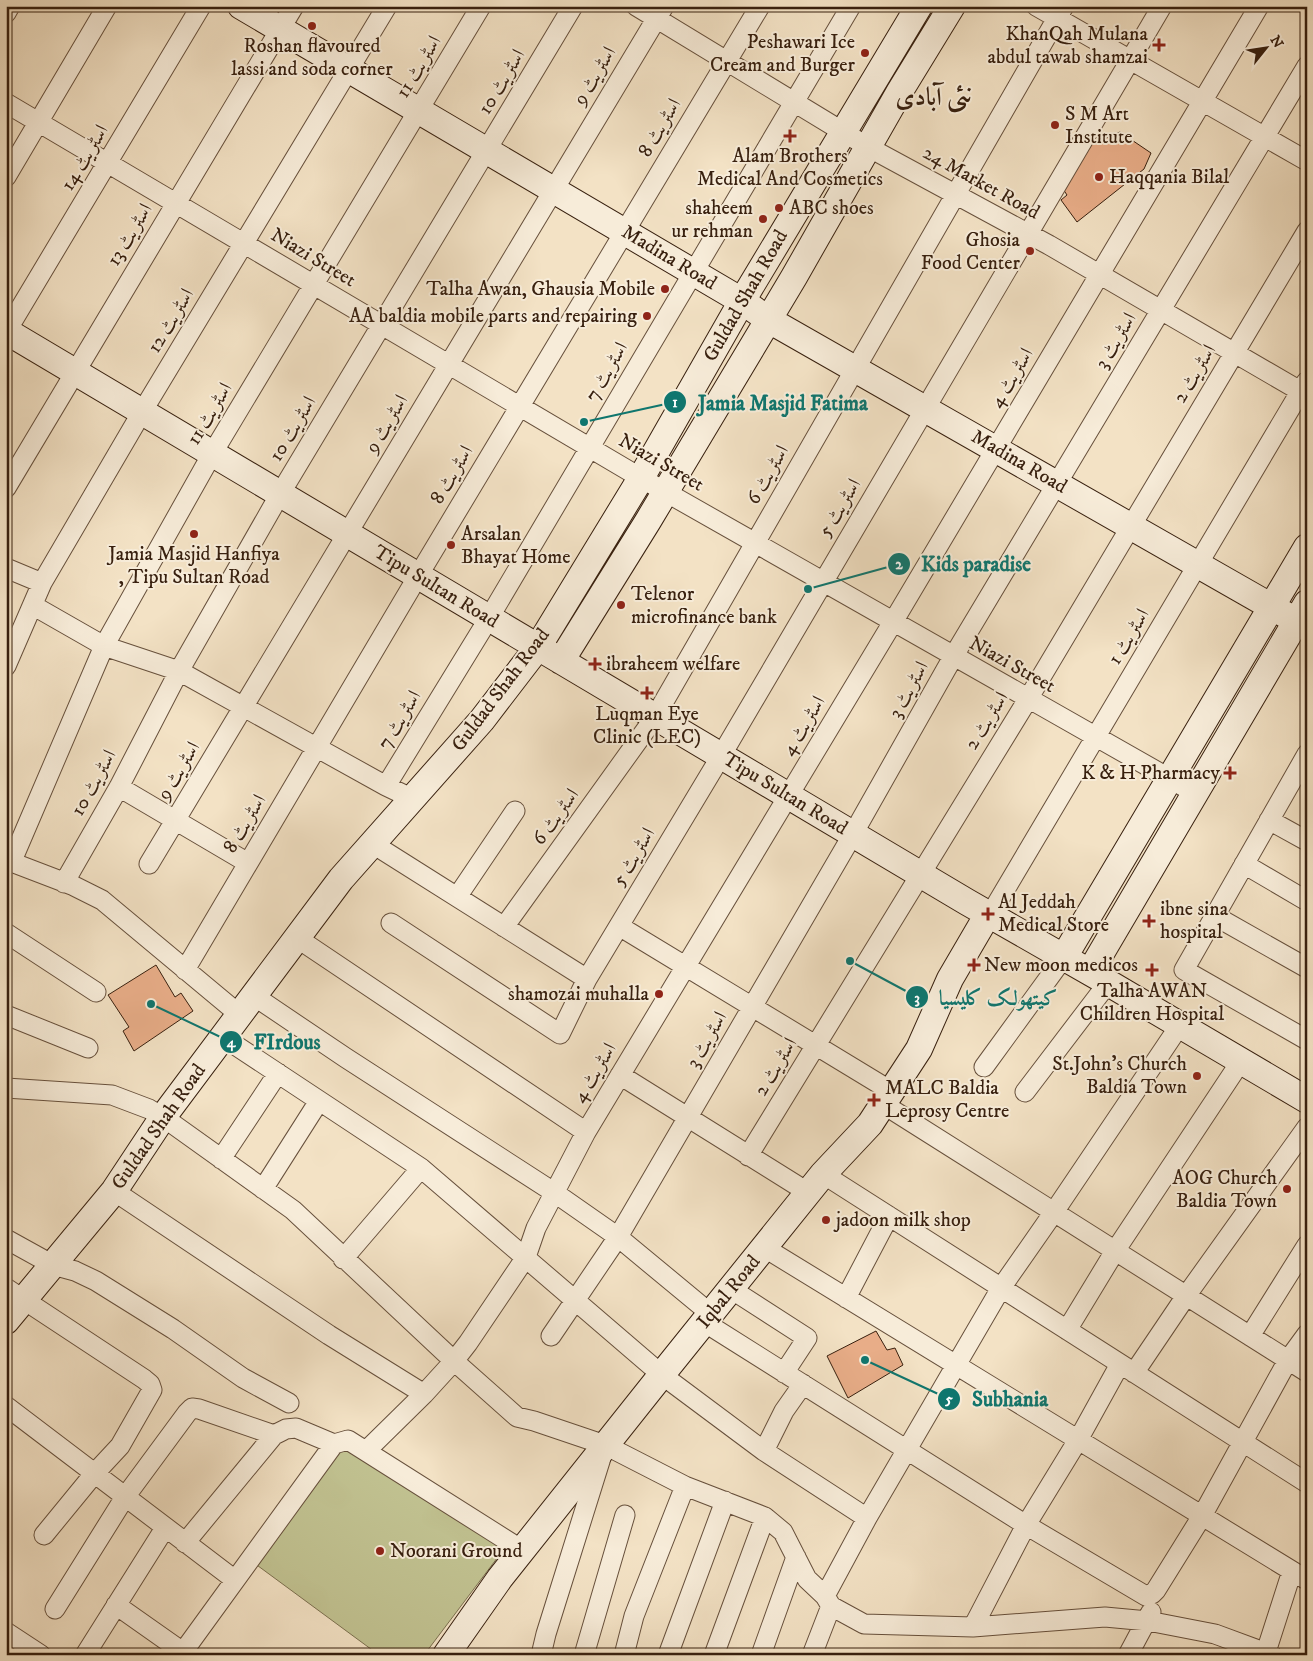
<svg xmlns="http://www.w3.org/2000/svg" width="1313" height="1661" viewBox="0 0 1313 1661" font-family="'IM FELL DW Pica',Amiri,serif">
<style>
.green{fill:#c1c291;stroke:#7c7150}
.building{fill:#e8ad88;stroke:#38200f}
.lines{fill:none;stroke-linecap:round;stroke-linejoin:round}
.street-casing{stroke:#67503c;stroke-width:21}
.secondary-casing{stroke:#38200f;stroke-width:28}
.street{stroke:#f7ecd9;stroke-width:19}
.secondary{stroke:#f7ecd9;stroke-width:26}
.poi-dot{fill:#8f2418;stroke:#f7ecd9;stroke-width:2}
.labels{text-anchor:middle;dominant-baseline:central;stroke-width:4;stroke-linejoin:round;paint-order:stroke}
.poi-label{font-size:20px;fill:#38200f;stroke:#f7ecd9;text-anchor:start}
.street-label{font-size:20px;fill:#38200f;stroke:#f7ecd9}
.district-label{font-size:25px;font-weight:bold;fill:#38200f;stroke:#f7ecd9}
.leader{fill:none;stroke:#0f766e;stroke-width:2}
.callout-dot{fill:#0f766e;stroke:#f7ecd9;stroke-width:2}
.mark-label{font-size:15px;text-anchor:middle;font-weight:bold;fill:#fff}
.callout-label{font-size:21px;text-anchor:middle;font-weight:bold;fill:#0f766e;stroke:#f7ecd9;stroke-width:4;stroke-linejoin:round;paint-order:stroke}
</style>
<rect width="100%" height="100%" fill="#f3e2c5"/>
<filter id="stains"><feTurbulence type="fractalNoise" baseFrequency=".004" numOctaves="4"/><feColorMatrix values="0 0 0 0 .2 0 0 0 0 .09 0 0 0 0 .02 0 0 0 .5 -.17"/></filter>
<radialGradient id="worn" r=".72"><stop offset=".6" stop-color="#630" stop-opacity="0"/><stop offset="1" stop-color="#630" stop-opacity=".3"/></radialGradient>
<path class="green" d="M348,1440L510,1541L424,1655H379L250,1560Z"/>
<path class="building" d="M1120,132L1151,153L1144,169L1077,222L1061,200L1067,195L1061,186L1084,148Z
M156,965L175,997L181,993L193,1011L134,1051L123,1031L129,1027L108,995Z
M876,1331L887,1350L895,1348L903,1365L848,1398L827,1356Z"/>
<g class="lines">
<defs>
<path id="street" d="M636,6L868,147L1049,245L1307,395
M1036,6L1307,161
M6,13L10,6
M6,103L641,478L1195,793
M6,177L107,6
M6,332L201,6
M6,488L294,6
M6,568L42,583
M34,606L104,646L179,671L386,786
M6,666L42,583L142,412L387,6
M1307,754L1184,970L1307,1040
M119,787L248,863
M413,799L386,786L489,618L851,6
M1269,820L1307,841
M373,844L587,979
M6,860L74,886L102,900L240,1015
M11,863L104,646L212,454L481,6
M149,864L664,6
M1244,864L1307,901
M64,883L119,787L179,671L280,494L573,6
M457,897L515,811
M990,915L1306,382
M1215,916L1307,968
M391,923L560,1034L587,979L721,756L1162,6
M619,926L891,1091
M504,927L655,717L1064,6
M6,933L96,992
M297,938L586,1132
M185,970L418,576L760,6
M254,996L346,1058L555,1193L618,1237L711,1314
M6,1015L88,1048
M223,1037L421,1168L662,1375L764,1451L867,1518
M984,1067L1064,957
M620,1075L809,1193
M6,1088L112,1095L149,1109L163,1117L293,1210L454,1361L517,1417L534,1421L605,1445L685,1486L765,1517L783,1532L807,1579L825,1596L831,1606L864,1624L973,1627L1105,1617L1148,1621L1215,1634L1272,1655
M1025,1092L1108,983
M883,1104L1307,1372
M748,1156L1028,699L1307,231
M221,1159L278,1073
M823,1174L1307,1483
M263,1189L319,1101
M114,1191L329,1335L424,1394
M6,1239L53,1265L75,1271L96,1281L173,1329L243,1378L289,1403
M765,1248L1307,1580
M343,1259L421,1168
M6,1288L144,1379L150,1384L152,1390L120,1446L94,1474L44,1535
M731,1289L807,1338L784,1373
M846,1298L889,1216
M704,1322L1026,1525L1146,1596L1152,1594L1156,1590L1202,1516L1288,1360L1307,1334
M1067,1330L1115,1251L1241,1061
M551,1336L618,1237L853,834L953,657L1307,66
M1250,1336L1307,1245
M1134,1373L1186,1296L1307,1127
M6,1406L235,1580
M366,1451L424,1394L454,1361L468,1343L526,1257L536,1228L586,1132L893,622L1259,6
M764,1451L784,1411L803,1384
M185,1543L274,1435L286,1429L296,1428L334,1444
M825,1596L867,1518L1001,1288L1054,1212L1180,1025
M116,1605L187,1655
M55,1609L125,1497L187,1413L192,1408L199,1409L274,1435
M973,1627L1026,1525L1078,1440L1120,1364
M6,1632L41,1655
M183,1652L334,1444L348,1440L522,1550
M85,1655L165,1528
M541,1655L546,1634L601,1458
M584,1655L625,1515
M624,1655L634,1616L685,1486
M668,1655L725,1501
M714,1655L765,1517
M761,1655L796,1557
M812,1655L831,1606
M1128,1655L1151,1612
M1265,1655L1292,1571"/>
<path id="secondary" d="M241,6L742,301L769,320L1307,627
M6,331L967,902L1100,978L1307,1100
M561,661L648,521L794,277L900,91L952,6
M1064,957L1307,547
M1090,972L1307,603
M6,1321L114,1191L163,1117L341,879L482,720L538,647L641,478L742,301L919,6
M446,1655L500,1578L667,1368L823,1174L870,1124L919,1049L950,979L988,914"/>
</defs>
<use href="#street" class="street-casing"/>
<use href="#secondary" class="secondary-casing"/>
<use href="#street" class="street"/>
<use href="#secondary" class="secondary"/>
</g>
<g class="poi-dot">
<circle cx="312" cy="26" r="5"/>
<path d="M1156.5 37.5h5v5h5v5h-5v5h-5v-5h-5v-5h5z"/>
<circle cx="865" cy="53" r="5"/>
<circle cx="1055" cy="125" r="5"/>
<path d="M787.5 128.5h5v5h5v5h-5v5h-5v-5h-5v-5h5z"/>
<circle cx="1099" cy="177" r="5"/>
<circle cx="779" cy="208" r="5"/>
<circle cx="763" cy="219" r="5"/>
<circle cx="1030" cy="251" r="5"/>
<circle cx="665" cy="289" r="5"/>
<circle cx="647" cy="316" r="5"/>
<circle cx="194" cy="534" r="5"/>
<circle cx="451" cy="545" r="5"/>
<circle cx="621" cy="605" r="5"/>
<path d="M592.5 656.5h5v5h5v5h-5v5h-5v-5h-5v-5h5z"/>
<path d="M644.5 685.5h5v5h5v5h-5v5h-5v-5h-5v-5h5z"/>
<path d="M1227.5 765.5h5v5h5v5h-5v5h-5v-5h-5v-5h5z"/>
<path d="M985.5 906.5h5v5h5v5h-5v5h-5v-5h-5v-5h5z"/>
<path d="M1146.5 913.5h5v5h5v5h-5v5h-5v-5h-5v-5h5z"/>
<path d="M971.5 957.5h5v5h5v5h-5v5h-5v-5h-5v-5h5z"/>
<path d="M1149.5 962.5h5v5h5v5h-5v5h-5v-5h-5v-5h5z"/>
<circle cx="659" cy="994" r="5"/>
<circle cx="1197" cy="1076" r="5"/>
<path d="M871.5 1092.5h5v5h5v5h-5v5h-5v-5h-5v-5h5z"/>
<circle cx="1287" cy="1189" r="5"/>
<circle cx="826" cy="1220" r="5"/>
<circle cx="380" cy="1551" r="5"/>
</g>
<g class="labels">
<g class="poi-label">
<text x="1148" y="34" text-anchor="end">KhanQah Mulana<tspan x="1148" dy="23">abdul tawab shamzai</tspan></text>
<text x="855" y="42" text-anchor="end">Peshawari Ice<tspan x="855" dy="23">Cream and Burger</tspan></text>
<text x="312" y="46" text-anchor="middle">Roshan flavoured<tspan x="312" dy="23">lassi and soda corner</tspan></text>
<text x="1065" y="114">S M Art<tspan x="1065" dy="23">Institute</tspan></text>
<text x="790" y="156" text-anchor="middle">Alam Brothers<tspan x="790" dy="23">Medical And Cosmetics</tspan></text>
<text x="1109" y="177">Haqqania Bilal</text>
<text x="753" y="208" text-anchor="end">shaheem<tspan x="753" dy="23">ur rehman</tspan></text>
<text x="789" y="208">ABC shoes</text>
<text x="1020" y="240" text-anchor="end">Ghosia<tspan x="1020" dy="23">Food Center</tspan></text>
<text x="655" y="289" text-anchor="end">Talha Awan, Ghausia Mobile</text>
<text x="637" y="316" text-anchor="end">AA baldia mobile parts and repairing</text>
<text x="461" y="534">Arsalan<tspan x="461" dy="23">Bhayat Home</tspan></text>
<text x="194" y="554" text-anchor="middle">Jamia Masjid Hanfiya<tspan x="194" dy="23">, Tipu Sultan Road</tspan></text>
<text x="631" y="594">Telenor<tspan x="631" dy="23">microfinance bank</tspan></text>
<text x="606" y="664">ibraheem welfare</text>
<text x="647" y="714" text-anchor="middle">Luqman Eye<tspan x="647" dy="23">Clinic (LEC)</tspan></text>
<text x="1220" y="773" text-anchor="end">K &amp; H Pharmacy</text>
<text x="998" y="902">Al Jeddah<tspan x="998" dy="23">Medical Store</tspan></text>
<text x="1160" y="909">ibne sina<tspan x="1160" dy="23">hospital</tspan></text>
<text x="984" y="965">New moon medicos</text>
<text x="1152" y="991" text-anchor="middle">Talha AWAN<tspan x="1152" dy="23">Children Hospital</tspan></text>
<text x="649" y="994" text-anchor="end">shamozai muhalla</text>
<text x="1187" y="1064" text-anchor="end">St.John's Church<tspan x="1187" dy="23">Baldia Town</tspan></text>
<text x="885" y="1088">MALC Baldia<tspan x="885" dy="23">Leprosy Centre</tspan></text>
<text x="1277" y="1178" text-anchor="end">AOG Church<tspan x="1277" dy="23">Baldia Town</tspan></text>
<text x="836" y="1220">jadoon milk shop</text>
<text x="390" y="1551">Noorani Ground</text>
</g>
<g class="street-label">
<text transform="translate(419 67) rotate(-59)">اسٹریٹ 11</text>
<text transform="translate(595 76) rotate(-59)">اسٹریٹ 9</text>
<text transform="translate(502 82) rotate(-59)">اسٹریٹ 10</text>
<text transform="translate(660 128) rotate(-59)">اسٹریٹ 8</text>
<text transform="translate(85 158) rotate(-59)">اسٹریٹ 14</text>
<text transform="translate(981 183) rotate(29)">24 Market Road</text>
<text transform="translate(130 235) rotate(-59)">اسٹریٹ 13</text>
<text transform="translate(313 258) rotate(31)">Niazi Street</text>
<text transform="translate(669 258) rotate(31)">Madina Road</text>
<text transform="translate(746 296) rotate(-60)">Guldad Shah Road</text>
<text transform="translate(171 321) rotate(-59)">اسٹریٹ 12</text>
<text transform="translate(1116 341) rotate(-59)">اسٹریٹ 3</text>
<text transform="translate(607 372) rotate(-60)">اسٹریٹ 7</text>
<text transform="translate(1195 374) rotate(-59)">اسٹریٹ 2</text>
<text transform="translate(1012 378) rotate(-59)">اسٹریٹ 4</text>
<text transform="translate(210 414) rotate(-59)">اسٹریٹ 11</text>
<text transform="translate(387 424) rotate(-59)">اسٹریٹ 9</text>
<text transform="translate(293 429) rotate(-59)">اسٹریٹ 10</text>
<text transform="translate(1019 462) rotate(30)">Madina Road</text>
<text transform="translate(661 463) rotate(30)">Niazi Street</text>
<text transform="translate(452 475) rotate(-59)">اسٹریٹ 8</text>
<text transform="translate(768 475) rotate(-60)">اسٹریٹ 6</text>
<text transform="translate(840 508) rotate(-59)">اسٹریٹ 5</text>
<text transform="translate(436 587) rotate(31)">Tipu Sultan Road</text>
<text transform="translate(1129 637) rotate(-59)">اسٹریٹ 1</text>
<text transform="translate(1012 665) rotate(29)">Niazi Street</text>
<text transform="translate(501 690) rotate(-53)">Guldad Shah Road</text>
<text transform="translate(909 690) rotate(-61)">اسٹریٹ 3</text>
<text transform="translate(400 720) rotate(-59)">اسٹریٹ 7</text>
<text transform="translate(987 721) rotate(-58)">اسٹریٹ 2</text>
<text transform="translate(804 726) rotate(-59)">اسٹریٹ 4</text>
<text transform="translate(179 771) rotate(-59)">اسٹریٹ 9</text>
<text transform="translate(94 783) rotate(-61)">اسٹریٹ 10</text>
<text transform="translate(785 794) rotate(31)">Tipu Sultan Road</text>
<text transform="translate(556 817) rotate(-54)">اسٹریٹ 6</text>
<text transform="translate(245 824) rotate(-59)">اسٹریٹ 8</text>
<text transform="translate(634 857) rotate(-59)">اسٹریٹ 5</text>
<text transform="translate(707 1040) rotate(-60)">اسٹریٹ 3</text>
<text transform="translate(776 1067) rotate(-59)">اسٹریٹ 2</text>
<text transform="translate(595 1073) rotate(-59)">اسٹریٹ 4</text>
<text transform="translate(159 1127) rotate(-55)">Guldad Shah Road</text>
<text transform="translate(729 1292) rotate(-51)">Iqbal Road</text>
</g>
<g class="district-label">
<text x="934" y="97">نئی آبادی</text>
</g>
</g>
<path class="leader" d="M584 422L675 402M808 589L899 564M850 961L917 997M151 1004L231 1042M865 1360L949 1399"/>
<g class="callout-dot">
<circle cx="584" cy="422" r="5"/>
<circle cx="808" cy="589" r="5"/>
<circle cx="850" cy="961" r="5"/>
<circle cx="151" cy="1004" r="5"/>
<circle cx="865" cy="1360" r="5"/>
<circle cx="675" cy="402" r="12"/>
<circle cx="899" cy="564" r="12"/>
<circle cx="917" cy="997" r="12"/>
<circle cx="231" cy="1042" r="12"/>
<circle cx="949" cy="1399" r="12"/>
</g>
<g class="mark-label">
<text x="675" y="407">1</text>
<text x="899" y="569">2</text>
<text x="917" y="1003">3</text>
<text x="231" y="1047">4</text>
<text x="949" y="1404">5</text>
</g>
<g class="callout-label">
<text x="783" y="410">Jamia Masjid Fatima</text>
<text x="976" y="571">Kids paradise</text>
<text x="998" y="1005">کیتھولک کلیسیا</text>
<text x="287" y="1049">FIrdous</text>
<text x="1010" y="1406">Subhania</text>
</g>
<rect width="1313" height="1661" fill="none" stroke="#f3e2c5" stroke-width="25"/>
<rect x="8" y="8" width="1298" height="1646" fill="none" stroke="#38200f" stroke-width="2.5"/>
<rect x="12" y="12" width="1288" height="1636" fill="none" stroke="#38200f"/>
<g transform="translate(1266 48) rotate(60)" stroke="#f7ecd9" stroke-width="4" paint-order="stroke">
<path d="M0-4L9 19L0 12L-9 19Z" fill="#38200f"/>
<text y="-8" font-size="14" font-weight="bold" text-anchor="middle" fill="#38200f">N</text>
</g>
<rect width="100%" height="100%" filter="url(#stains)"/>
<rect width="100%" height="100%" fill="url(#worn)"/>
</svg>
